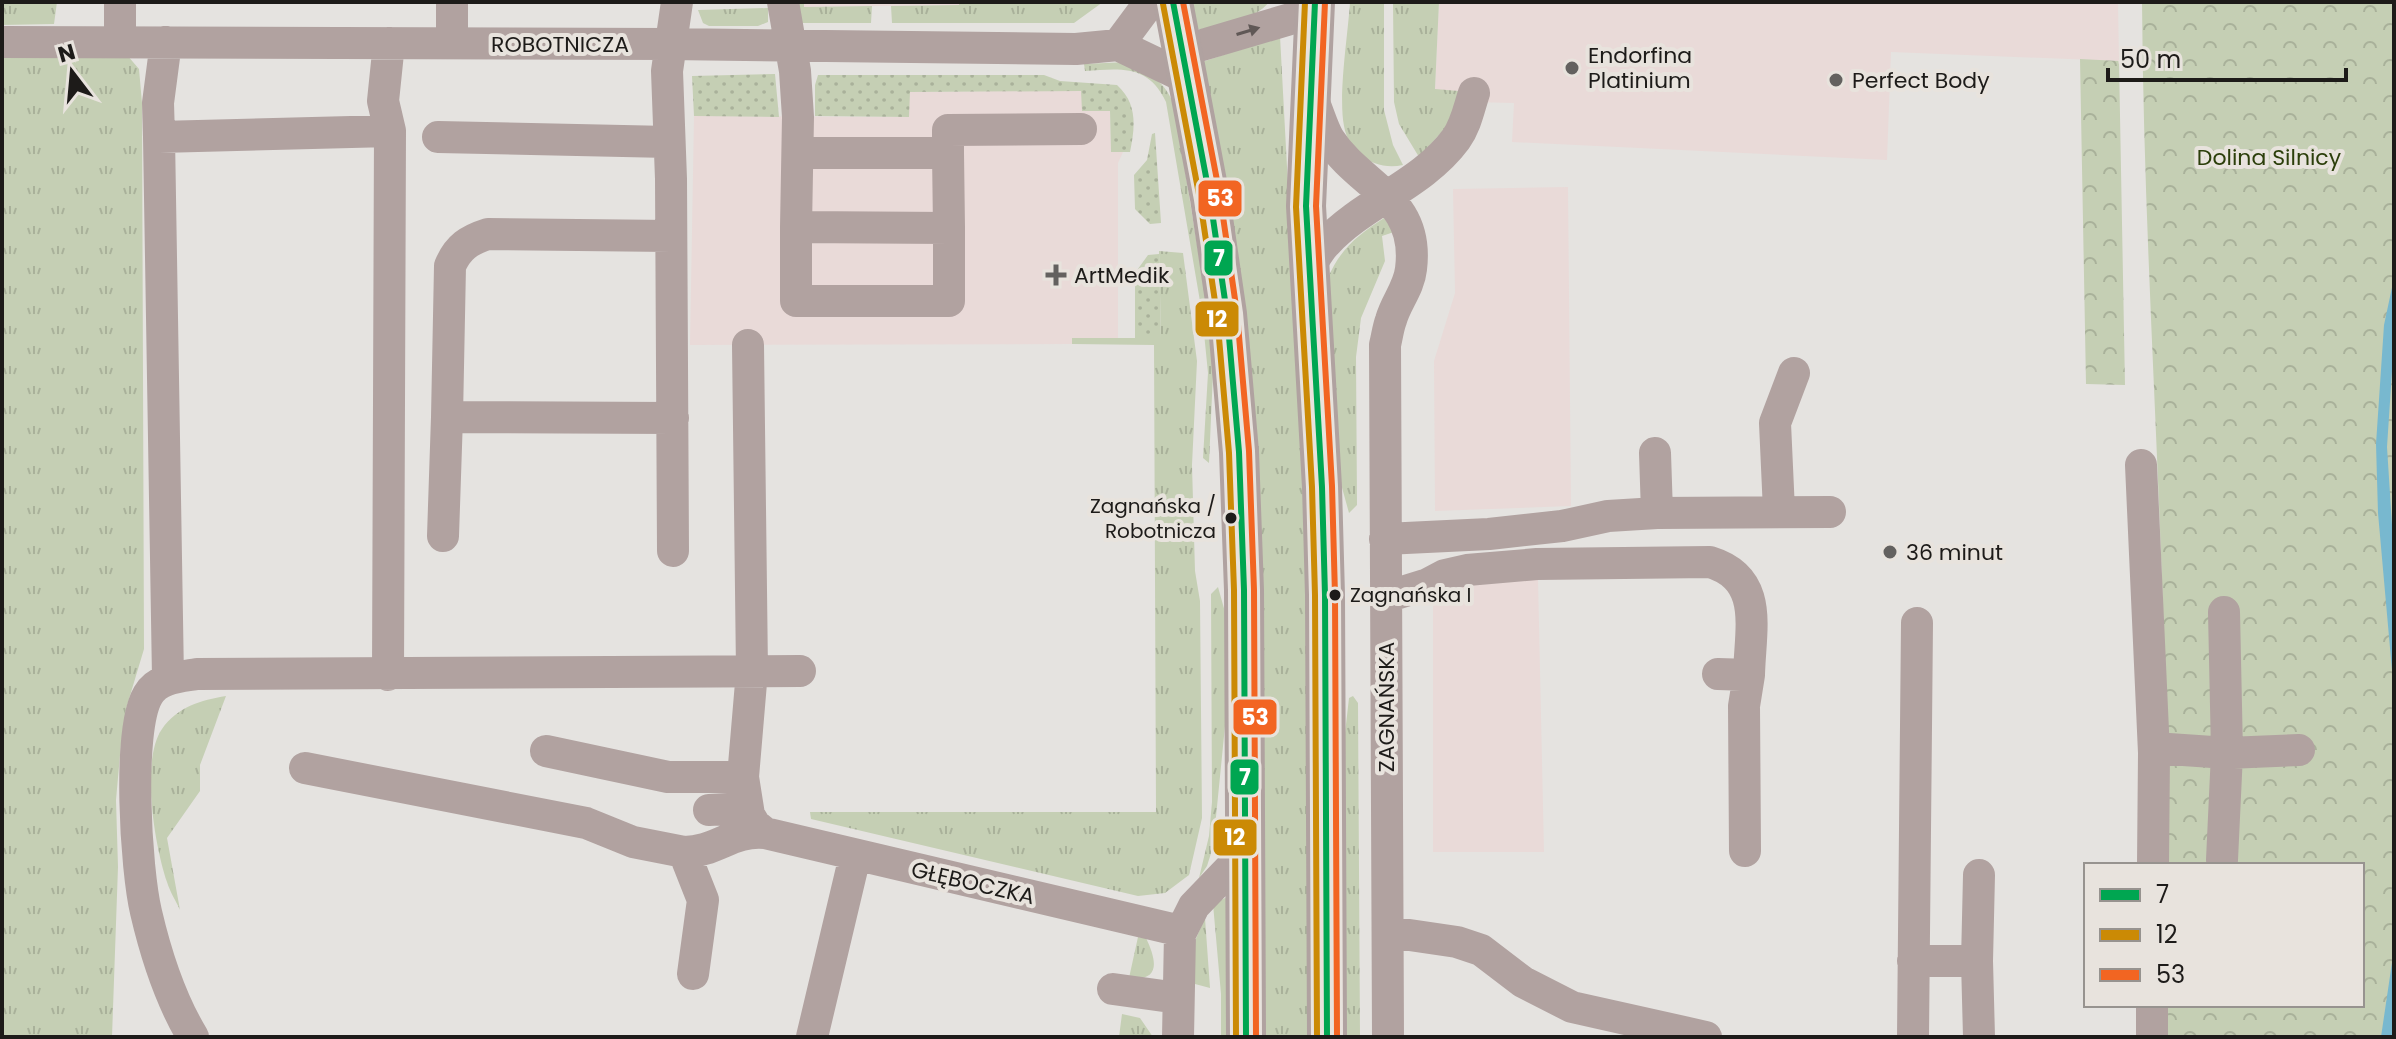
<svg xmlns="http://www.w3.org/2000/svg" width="2396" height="1039" viewBox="0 0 2396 1039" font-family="Poppins,sans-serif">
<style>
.commercial{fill:#e9dad8}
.grass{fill:url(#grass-tufts)}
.forest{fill:url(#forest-crowns)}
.garden{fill:url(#garden-dots)}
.water{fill:#78b8cf}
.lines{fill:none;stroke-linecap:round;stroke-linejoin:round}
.minor{stroke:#b1a2a0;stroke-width:32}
.major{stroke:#b0a2a0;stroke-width:40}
.bus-1-casing{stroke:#e8e3dd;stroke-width:12}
.bus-2-casing{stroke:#e8e3dd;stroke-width:12}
.bus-3-casing{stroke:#e8e3dd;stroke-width:12}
.bus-1{stroke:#00a651;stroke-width:6}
.bus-2{stroke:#cb8a05;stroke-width:6}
.bus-3{stroke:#f26522;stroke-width:6}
.oneway{fill:#605856}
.poi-dot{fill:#63615f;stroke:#e8e3dd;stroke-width:3}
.bus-dot{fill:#1d1b19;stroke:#e8e3dd;stroke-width:3}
.labels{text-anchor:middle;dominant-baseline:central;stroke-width:8;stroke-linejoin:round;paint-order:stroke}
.bus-label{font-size:20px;fill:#1d1b19;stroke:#e8e3dd;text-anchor:end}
.street-label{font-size:22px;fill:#1d1b19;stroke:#e8e3dd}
.poi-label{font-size:22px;fill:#1d1b19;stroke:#e8e3dd;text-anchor:start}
.park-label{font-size:22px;fill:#2c3f0b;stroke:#e8e3dd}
.line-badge{stroke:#e8e3dd;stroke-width:3}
.badge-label{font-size:22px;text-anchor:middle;font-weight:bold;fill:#fff}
</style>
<defs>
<pattern id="grass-tufts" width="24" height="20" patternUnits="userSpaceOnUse" patternTransform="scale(2)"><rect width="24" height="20" fill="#c5cfb4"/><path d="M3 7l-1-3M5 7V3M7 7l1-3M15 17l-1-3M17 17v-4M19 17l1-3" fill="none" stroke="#a9b19a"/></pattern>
<pattern id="forest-crowns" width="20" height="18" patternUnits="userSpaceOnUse" patternTransform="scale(2)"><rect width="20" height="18" fill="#c5cfb4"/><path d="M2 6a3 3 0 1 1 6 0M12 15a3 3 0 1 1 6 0" fill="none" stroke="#a9b19a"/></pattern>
<pattern id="garden-dots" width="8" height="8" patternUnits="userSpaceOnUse" patternTransform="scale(2)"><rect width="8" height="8" fill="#c5cfb4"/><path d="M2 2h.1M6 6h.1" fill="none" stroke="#a9b19a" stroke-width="1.8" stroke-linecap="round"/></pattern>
</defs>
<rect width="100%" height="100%" fill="#e5e3e0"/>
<path class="commercial" d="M804,2H959V5L803,7Z
M1439,2H2118L2119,61L1891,52L1887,160L1512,142L1514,103L1471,102L1435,90Z
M1082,90L1110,111L1111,152H1123L1118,163V338H1073L1072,344L690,345L694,116L908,117L909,92Z
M1568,187L1571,506L1435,511L1434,361L1455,293L1453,189Z
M1538,579L1544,852H1433V597L1456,583Z"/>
<path class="grass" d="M2,2H57L54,24L2,25Z
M796,2H804V7L872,6L871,23H801Z
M959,2H1103L1074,23H892L891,6L959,5Z
M1191,2H1269C1258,18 1215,30 1195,29Z
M1350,2H1384V110L1393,145L1403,165C1375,171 1349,154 1344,126C1338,95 1348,35 1350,2Z
M1393,2H1439L1435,89L1459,91L1449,124L1419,157L1399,124L1394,102Z
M768,8V22L758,26H709L703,23L698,10Z
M1280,36L1306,522L1310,1037H1264L1202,62Z
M2,53L127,55L139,69L142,103L144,649L126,709L121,744L116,800L118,867L112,1037H2Z
M1127,62C1151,76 1166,80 1175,109L1207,306L1213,373L1209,463L1203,458L1208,373L1202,313L1166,102C1148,64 1121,69 1085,71L1084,64Z
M1384,218L1394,232L1382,236L1385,261L1361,318L1356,357L1357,505L1349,513L1341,484L1328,278C1340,249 1358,235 1384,218Z
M1159,251L1183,253L1197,361L1192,465L1195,571L1200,601L1202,818L1189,875L1165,893L1138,896L811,819L810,812H1156L1154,345L1072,344V338H1161Z
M1218,587L1225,612L1226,716L1213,847L1207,866L1199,878L1209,836L1212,802L1211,594Z
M226,696L200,765V791L167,838L180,910C176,901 170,892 167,882C155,847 140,761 162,729C177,707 201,700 226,696Z
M1353,696L1358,703L1360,1037H1345L1344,742L1349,698Z
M1225,898L1227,899L1228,1037H1221V994L1213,904Z
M1205,918L1210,988L1195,984L1193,979L1194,943Z
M1138,937L1146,938C1156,959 1162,982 1129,978Z
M1122,1014L1140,1018L1153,1037H1119Z"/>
<path class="forest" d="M2142,2H2394V1037H2166V1005H2362V865H2167C2169,577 2144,290 2142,2Z
M2080,59L2119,61L2125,385L2086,384Z"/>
<path class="garden" d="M775,74L779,117L694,116L692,76Z
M818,75H1044L1060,81L1117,85C1138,104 1135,127 1130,152H1111L1110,111H1082L1081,91L910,92L909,117L815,116V85Z
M1155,133L1161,223L1150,224L1135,209L1134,175L1147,160L1152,134Z
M1159,254L1161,338H1135V273L1148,255Z"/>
<path class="water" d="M2394,278V341L2387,447L2394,556V693L2378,513L2376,444L2384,325Z
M2394,949V1037H2381Z"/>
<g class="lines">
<path class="minor" d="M783,2L795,71L798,117L796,227L949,228L948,153H798
M2,42L669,44L1076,49L1118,45L1187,78
M120,42V2
M166,42L158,103L159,137L390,131L383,101L389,43
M452,43V2
M1118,45L1150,2
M1182,51L1314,12
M1312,98C1318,111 1322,127 1329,139C1360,187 1420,198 1411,269C1409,288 1396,302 1391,320C1388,328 1387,337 1385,345L1388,1037
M159,137L168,678
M438,137L669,142
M948,153V130L1081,129
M796,227V301H949V228
M671,236L488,234C469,240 458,247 450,266L447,417L673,418
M1308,269C1314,260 1319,250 1326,243C1364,202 1422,185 1456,139C1466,125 1469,108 1474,93
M748,345L752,671L743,777L749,815L755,825L765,833
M1655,453L1657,513
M2141,465L2154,753L2153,865
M1779,511L1775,423L1794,373
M443,536L447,417
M1385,539L1489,534L1562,526L1608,516L1657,513L1830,512
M673,551L671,179L667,71L677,2
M1386,597L1428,584L1445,575L1467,570L1537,564L1710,562C1765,579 1750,629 1749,675L1718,674
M388,675L390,131
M2154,748L2227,753L2224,612
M546,751L668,777H743
M305,768L586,823L633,842L684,852L703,900L693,974
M709,810L747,808
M1745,851L1744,706L1749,675
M684,852C717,852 731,830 765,833L1181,931
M2222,860L2227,753L2299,750
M1389,932L1457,942L1481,950L1523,982L1572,1007L1706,1037
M1913,961H1977L1979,875
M1977,961L1979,1037
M1113,989L1178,998
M193,1037C170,999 156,955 146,912C136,870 127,730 148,695C158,678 179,677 197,674L800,671
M812,1037L855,856
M1178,1037L1180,934L1194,906L1244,854
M1913,1037L1917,623
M2152,1037V1005"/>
<path class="major" d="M1173,2L1210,198L1227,314L1239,452L1244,590L1246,1037
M1315,2L1306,206L1322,487L1325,595L1327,1037"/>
<defs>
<path id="bus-1" d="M1173,2L1210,198L1227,314L1239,452L1244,590L1246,1037
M1315,2L1306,206L1322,487L1325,595L1327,1037"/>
<path id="bus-2" d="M1305,2L1296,207L1312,487L1315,595L1317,1037
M1163,4L1200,200L1217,315L1229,453L1234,590L1236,1037"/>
<path id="bus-3" d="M1183,2L1220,196L1237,313L1249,451L1254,590L1256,1037
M1325,2L1316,206L1332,486L1335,595L1337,1037"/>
</defs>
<use href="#bus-1" class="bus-1-casing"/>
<use href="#bus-2" class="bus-2-casing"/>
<use href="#bus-3" class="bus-3-casing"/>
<use href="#bus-1" class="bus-1"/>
<use href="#bus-2" class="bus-2"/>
<use href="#bus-3" class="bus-3"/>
</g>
<defs><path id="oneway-solid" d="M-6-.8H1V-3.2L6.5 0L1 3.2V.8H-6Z" transform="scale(2)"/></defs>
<use class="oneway" href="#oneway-solid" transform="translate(1248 31) rotate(-17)"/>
<g class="poi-dot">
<circle cx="1572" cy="68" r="8"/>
<circle cx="1836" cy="80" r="8"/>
<path d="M1052 263h8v8h8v8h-8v8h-8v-8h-8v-8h8z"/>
<circle cx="1890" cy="552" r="8"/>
</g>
<g class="bus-dot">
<circle cx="1231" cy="518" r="7"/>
<circle cx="1335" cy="595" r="7"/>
</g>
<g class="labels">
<g class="bus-label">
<text x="1216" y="506">Zagnańska /<tspan x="1216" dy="25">Robotnicza</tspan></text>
<text x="1350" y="595" text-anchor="start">Zagnańska I</text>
</g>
<g class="street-label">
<text x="560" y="44">ROBOTNICZA</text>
<text transform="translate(1386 707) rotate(-90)">ZAGNAŃSKA</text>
<text transform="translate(973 883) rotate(13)">GŁĘBOCZKA</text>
</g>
<g class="poi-label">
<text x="1588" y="55">Endorfina<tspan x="1588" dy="25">Platinium</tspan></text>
<text x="1852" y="80">Perfect Body</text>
<text x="1074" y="275">ArtMedik</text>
<text x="1906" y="552">36 minut</text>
</g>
<g class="park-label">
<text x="2269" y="157">Dolina Silnicy</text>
</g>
</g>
<g class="line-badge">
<rect x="1197" y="179" width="46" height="39" rx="8" fill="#f26522"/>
<rect x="1203" y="239" width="31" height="38" rx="8" fill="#00a651"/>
<rect x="1194" y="300" width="46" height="38" rx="8" fill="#cb8a05"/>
<rect x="1232" y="698" width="46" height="38" rx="8" fill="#f26522"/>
<rect x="1229" y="758" width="31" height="38" rx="8" fill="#00a651"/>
<rect x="1212" y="818" width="46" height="39" rx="8" fill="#cb8a05"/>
</g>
<g class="badge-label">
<text x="1220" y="206">53</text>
<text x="1219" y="266">7</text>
<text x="1217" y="327">12</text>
<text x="1255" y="725">53</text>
<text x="1245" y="785">7</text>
<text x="1235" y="845">12</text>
</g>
<rect width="2396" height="1039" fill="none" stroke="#1d1b19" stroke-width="8"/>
<rect x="2084" y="863" width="280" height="144" fill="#e8e3dd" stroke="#97938f" stroke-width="2"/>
<rect x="2100" y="889" width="40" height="12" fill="#00a651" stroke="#97938f" stroke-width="2"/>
<text x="2156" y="903" font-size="24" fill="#1d1b19">7</text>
<rect x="2100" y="929" width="40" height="12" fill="#cb8a05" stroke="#97938f" stroke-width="2"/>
<text x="2156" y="943" font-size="24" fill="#1d1b19">12</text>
<rect x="2100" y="969" width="40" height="12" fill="#f26522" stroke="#97938f" stroke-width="2"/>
<text x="2156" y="983" font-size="24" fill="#1d1b19">53</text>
<g transform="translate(72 72) rotate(344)" stroke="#e8e3dd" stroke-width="6" paint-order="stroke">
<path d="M0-6L14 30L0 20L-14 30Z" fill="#1d1b19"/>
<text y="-12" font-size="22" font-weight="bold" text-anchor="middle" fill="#1d1b19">N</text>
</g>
<path d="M2108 68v12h238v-12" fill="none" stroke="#1d1b19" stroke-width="4"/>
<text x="2120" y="68" font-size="24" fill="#1d1b19" stroke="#e8e3dd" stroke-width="6" paint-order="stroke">50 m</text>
</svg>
